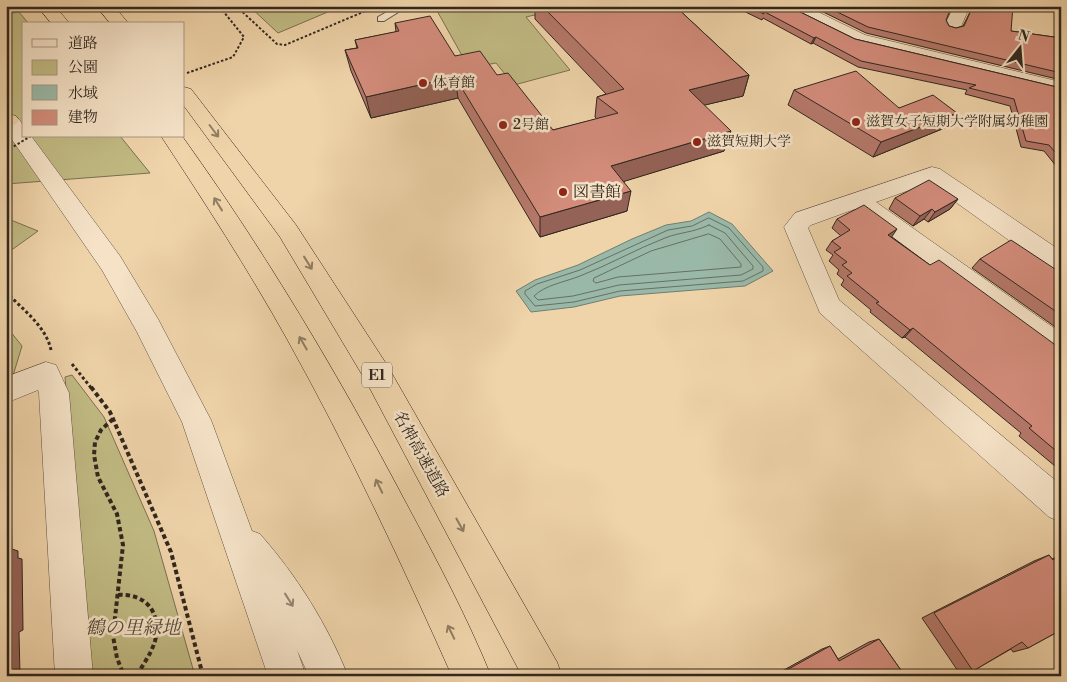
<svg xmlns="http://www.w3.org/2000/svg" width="1067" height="682" viewBox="0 0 1067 682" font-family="'Libre Bodoni','Noto Serif JP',serif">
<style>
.green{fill:#c1ba83;stroke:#797051}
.water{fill:#9ab8a8;stroke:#707e71}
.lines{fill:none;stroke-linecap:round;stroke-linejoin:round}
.shore{stroke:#667064;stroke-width:1}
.service-casing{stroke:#605242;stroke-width:2}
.minor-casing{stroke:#605242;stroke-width:1}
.tertiary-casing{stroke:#605242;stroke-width:1}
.motorway-casing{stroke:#31271f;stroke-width:1}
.path-far2{stroke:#31271f;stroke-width:2;stroke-dasharray:2.5 2;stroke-linecap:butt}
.path-far1{stroke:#31271f;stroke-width:3;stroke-dasharray:3 2.5;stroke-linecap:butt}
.path{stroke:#31271f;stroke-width:4;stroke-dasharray:4.5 3;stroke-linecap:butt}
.service{fill:#f5e2c7;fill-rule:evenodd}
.minor{fill:#f5e2c7;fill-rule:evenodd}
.tertiary{fill:#f5e2c7;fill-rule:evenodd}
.motorway{fill:#efd3a9;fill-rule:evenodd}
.path-bridge{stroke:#31271f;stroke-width:2;stroke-dasharray:2.5 2;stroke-linecap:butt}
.wall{fill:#b5786a;stroke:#31271f}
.shaded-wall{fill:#946256;stroke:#31271f}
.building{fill:#d38c7b;stroke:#31271f}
.oneway{stroke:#907d64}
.oneway2{stroke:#938473}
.poi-dot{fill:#8f2418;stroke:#f5e2c7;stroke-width:2}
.labels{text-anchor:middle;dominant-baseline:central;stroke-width:5;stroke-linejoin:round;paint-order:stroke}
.far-poi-label{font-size:14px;fill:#31271f;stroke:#f5e2c7;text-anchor:start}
.shield{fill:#f5e2c7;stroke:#6c5f51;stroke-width:1}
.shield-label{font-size:15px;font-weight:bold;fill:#31271f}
.poi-label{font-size:16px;fill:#31271f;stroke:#f5e2c7;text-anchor:start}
.street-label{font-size:16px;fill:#31271f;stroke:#f5e2c7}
.near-park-label{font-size:19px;font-style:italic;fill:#554c38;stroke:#f5e2c7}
</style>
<rect width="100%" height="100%" fill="#efd3a9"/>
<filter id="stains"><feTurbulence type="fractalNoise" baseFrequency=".004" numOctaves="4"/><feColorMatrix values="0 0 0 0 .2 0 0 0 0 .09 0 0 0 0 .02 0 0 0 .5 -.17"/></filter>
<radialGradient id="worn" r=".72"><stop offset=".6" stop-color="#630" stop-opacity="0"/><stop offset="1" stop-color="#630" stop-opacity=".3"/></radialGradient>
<path class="green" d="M249,6H342L278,33Z
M451,6H532L539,14L526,17L570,70L514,85L496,63L469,68L436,9Z
M19,12L29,24H24V136H120L150,173L6,184V14Z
M6,218L38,231L6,254Z
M6,326L22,346L12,379L6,381Z
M72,375L104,417L154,531L195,676H89L65,377Z"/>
<path class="water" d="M709,212L732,224L773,271L745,286L620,296L574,307L531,312L516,291L535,280L578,265L632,239L666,225L691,221Z"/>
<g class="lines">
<path class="shore" d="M709,218L729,228L763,267V271L743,281L620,291L574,302L535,306L525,294V291L537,284L580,270L668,230L692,226Z
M709,225L725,233L753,266V269L741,275L619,285L573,296L538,300L534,296C545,285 565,282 580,276C609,265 636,249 665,238C680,232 692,233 709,225Z
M709,234L720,239L741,264V267L618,277L596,283L593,281L594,278L651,251Z"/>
<defs>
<path id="service" d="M397,6H408L384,21H378V17Z"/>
<path id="minor" d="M784,6H806L865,35L1061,82V94L853,43L786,10Z
M954,6H970L959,31L953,32L947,31L944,27Z
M932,167L940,169L1061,251V273L1052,271L929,183L876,202L1061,333V359L1051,356L855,209L811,225L808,228L839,300L1061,485V522L1049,517L820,313L784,227L795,213Z
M46,362L56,365L69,393L93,676H55L39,393L38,390L6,403V377Z"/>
<path id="tertiary" d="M9,114C21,117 24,125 24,136H31L120,256L158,319L211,420L252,531L260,534C297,576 327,624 348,676H309L297,650L306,676H268L182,422L137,332L102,270L6,131V115Z"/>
<path id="motorway" d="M37,6H55L70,24H52Z
M96,6H114L129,24H111Z
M184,87L191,89L296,225L387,365L557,662L562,676H522L367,383L280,237L184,106Z
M9,114L16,116L19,120L16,124L6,127V115Z
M161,136H182C266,253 339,376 406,503C436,559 467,617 491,676H452C401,562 348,448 287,339C248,269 205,203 161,136Z"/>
</defs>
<use href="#service" class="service-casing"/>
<use href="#minor" class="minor-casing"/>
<use href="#tertiary" class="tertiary-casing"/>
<use href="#motorway" class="motorway-casing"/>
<path class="path-far2" d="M236,6L277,44L285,45L368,10
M187,73L233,57L244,37L219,6"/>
<path class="path-far1" d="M6,292C22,309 46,326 51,350
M72,364L92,389"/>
<path class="path" d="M91,387L110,412L171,552L203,676
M113,419L101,430L95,442L94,455L98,477L117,514L123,545L113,636L117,658L124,676
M118,595C146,593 162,613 155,641C151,654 143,665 136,676"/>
<use href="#service" class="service"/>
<use href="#minor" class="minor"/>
<use href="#tertiary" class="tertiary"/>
<use href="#motorway" class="motorway"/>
<path class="path-bridge" d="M6,151L31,136"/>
</g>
<path class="wall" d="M535,6H675L749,75L743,96L704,105L724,151L624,181L627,211L540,237L458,98L371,118L351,71L345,50L357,48L355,40L396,32L395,23L455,56L497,75L553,130L597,119L595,117L597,97L606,94L535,19Z
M733,6H788L855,39L1061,88V172L1044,151L1021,147L1010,106L965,94L967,90L858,67L813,43L811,44L763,18L762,20Z
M811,6H952L946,20L949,26L956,28L963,26L973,6L1011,31L1061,38V80L866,33Z
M1014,6H1061V12L1015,10Z
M794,90L899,108L957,113L947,127L873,157L788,105Z
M895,198L958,199L950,209L928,222L924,219L913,226L889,209Z
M837,219L892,237L930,265L1061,349V471L1019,436L1021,433L905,337L902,338L870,312L871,310L841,285L844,280L837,274L839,270L829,261L833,255L826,250L832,241L841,236L832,228Z
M980,259L1061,273V331L972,268Z
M1049,555L1052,559L1061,555V630L1028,648L1013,652L1011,649L973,671L960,674L922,618L1034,561Z
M879,639L905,676H773L822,649L830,646L838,659L869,642Z"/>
<path class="shaded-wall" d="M816,37L813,43L811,44L814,38Z
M749,75L743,96L684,110L689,90Z
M455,77L458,98L371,118L366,97Z
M957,113L947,127L873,157L881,142Z
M731,131L724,151L609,186L611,166Z
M631,191L627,211L540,237V217Z
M958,199L950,209L928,222L935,212Z
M932,209L924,219L913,226L920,216Z
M897,229L891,238L888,235Z
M913,328L905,337L902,338L910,330Z
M6,405L9,407L12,549L18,551V558L22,559L23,630L19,632L20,676H6Z"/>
<path class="building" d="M542,6H675L749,75L689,90L731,131L611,166L631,191L540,217L455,77L366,97L345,50L358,48L355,40L399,31L395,23L430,16L455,56L480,51L497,75L508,73L553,130L618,113L597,97L624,89Z
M747,6H788L855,39L1061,88V159L1049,145L1026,141L1014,99L969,88L976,85L861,61L816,37L814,38L763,11L764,14Z
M825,6H952L946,20L949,26L956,28L964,26L973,6H1013L1011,31L1061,38V73L868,27Z
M856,71L899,108L933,95L957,113L881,142L794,90Z
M929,180L958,199L935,212L932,209L920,216L895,198Z
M864,205L897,229L888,235L930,265L939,260L1061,349V455L1029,428L1032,426L913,328L910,330L876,303L879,302L847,276L852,273L842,265L847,262L834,252L841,248L832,241L850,230L837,219Z
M1011,240L1061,273V315L980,259Z
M7,553L8,627H6V554Z
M1049,555L1053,560L1061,556V630L1028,648L1022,642L973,671L934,613Z
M879,639L905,676H776L830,646L839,661Z"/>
<defs><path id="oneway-shaft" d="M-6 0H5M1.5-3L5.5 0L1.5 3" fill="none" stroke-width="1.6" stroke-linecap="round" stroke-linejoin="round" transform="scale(1.25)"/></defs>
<g class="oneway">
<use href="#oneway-shaft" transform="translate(214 131) rotate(53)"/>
<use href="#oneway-shaft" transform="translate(218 204) rotate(-122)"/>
<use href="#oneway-shaft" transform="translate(308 263) rotate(58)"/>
<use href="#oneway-shaft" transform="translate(303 343) rotate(-120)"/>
<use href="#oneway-shaft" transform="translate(379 486) rotate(-116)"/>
<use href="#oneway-shaft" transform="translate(460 525) rotate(61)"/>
<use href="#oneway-shaft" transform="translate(451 632) rotate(-116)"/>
</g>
<use class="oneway2" href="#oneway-shaft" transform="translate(289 600) rotate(58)"/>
<g class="poi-dot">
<circle cx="423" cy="83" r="5"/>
<circle cx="856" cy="122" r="5"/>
<circle cx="503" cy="125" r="5"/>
<circle cx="697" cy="142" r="5"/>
<circle cx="563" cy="192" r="5"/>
</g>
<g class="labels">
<g class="far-poi-label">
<text x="433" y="83">体育館</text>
<text x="866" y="122">滋賀女子短期大学附属幼稚園</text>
<text x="513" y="125">2号館</text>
<text x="707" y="142">滋賀短期大学</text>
</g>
<rect class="shield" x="362" y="362.5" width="30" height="25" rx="4"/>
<g class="shield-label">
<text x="377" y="375">E1</text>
</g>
<g class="poi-label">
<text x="573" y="192">図書館</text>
</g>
<g class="street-label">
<text transform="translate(421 454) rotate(61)">名神高速道路</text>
</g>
<g class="near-park-label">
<text x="133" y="628">鶴の里緑地</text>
</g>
</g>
<rect width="1067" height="682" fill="none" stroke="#efd3a9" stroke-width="25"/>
<rect x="8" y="8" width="1052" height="667" fill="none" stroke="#31271f" stroke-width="2.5"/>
<rect x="12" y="12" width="1042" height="657" fill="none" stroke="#31271f"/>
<rect x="22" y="22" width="162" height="115" fill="#f5e2c7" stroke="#a79784"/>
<rect x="32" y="39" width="25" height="8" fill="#f5e2c7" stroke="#a79784"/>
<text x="68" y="48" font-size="15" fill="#31271f">道路</text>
<rect x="32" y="60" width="25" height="15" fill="#c1ba83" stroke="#a79784"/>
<text x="68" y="72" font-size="15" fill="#31271f">公園</text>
<rect x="32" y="85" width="25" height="15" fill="#9ab8a8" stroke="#a79784"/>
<text x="68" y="98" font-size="15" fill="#31271f">水域</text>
<rect x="32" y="110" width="25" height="15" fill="#d38c7b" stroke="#a79784"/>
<text x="68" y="122" font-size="15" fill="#31271f">建物</text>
<g transform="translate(1020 48) rotate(17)" stroke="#f5e2c7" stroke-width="4" paint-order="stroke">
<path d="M0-4L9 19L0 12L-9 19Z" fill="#31271f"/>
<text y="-8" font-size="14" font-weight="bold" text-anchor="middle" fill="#31271f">N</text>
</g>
<rect width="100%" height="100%" filter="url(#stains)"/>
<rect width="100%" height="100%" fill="url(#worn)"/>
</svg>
